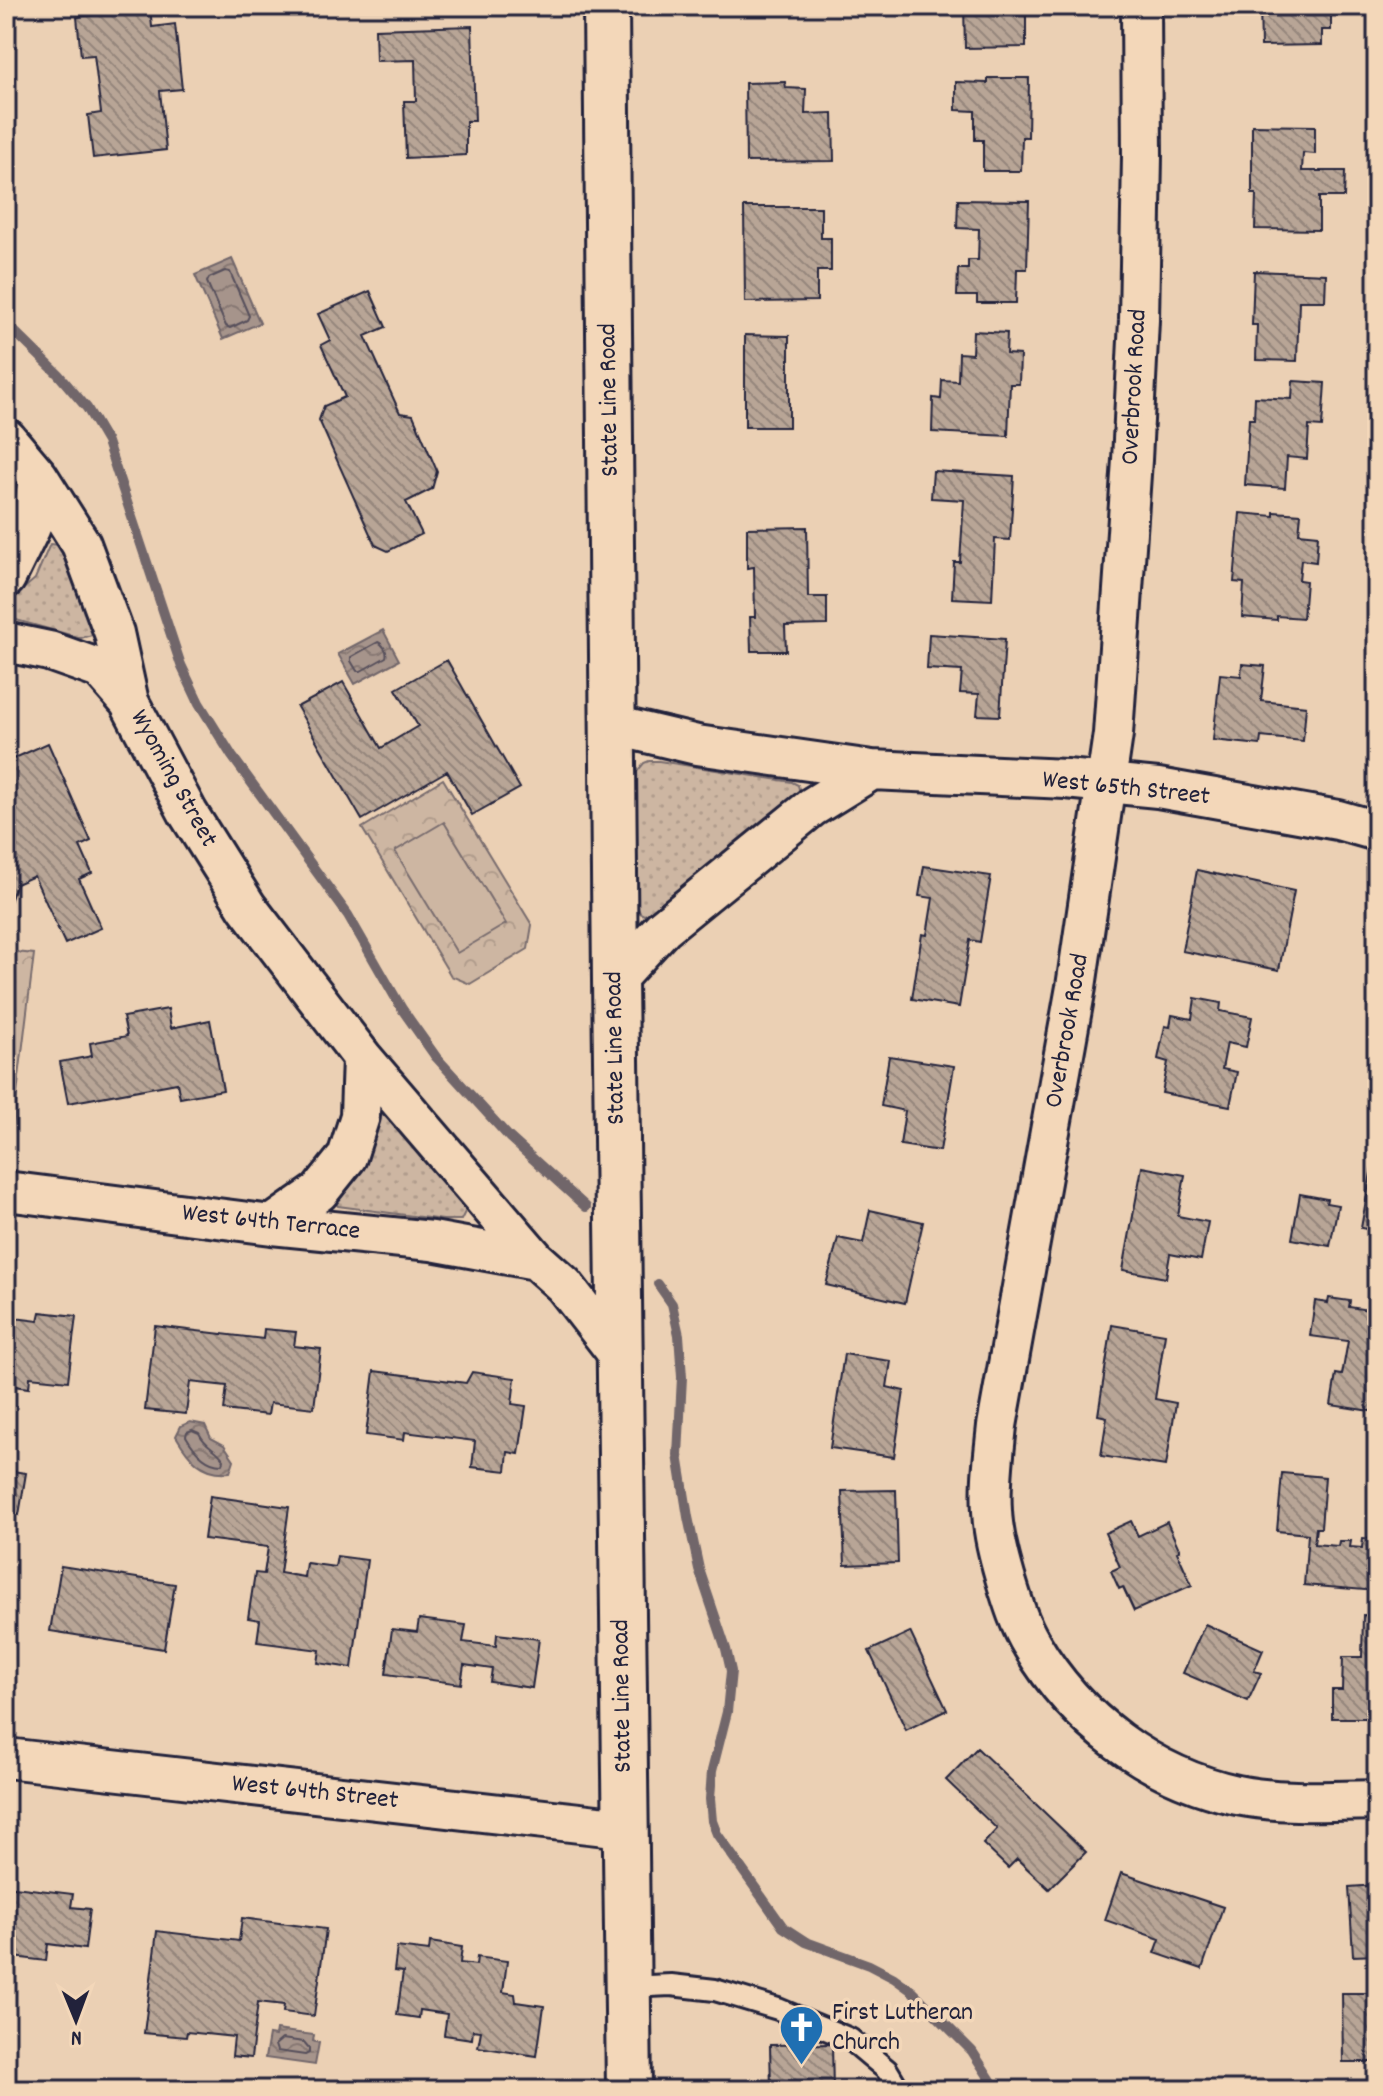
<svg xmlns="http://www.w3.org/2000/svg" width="1383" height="2096" viewBox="0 0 1383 2096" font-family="Dekko,sans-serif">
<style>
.grass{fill:url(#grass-dots);stroke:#786c6e;stroke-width:2}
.park{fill:url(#park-crowns);stroke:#786c6e;stroke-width:2}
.garden{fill:#cdb6a2;stroke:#786c6e;stroke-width:2}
.water{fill:url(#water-waves);stroke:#71666b;stroke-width:2}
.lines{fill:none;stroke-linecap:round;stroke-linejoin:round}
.shore{stroke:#57505b;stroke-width:2}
.stream{stroke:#71666b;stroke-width:10}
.building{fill:url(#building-back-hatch);stroke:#22223b;stroke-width:2}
.lane-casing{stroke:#22223b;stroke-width:26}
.street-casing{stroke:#22223b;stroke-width:44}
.secondary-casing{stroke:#22223b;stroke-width:50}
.lane{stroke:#f3d7b9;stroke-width:20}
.street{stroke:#f3d7b9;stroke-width:38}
.secondary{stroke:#f3d7b9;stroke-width:44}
.labels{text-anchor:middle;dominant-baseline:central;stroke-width:7;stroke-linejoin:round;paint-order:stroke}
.street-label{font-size:26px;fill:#22223b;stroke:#f3d7b9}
.poi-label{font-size:26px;fill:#22223b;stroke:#f3d7b9;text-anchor:start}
</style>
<defs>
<pattern id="grass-dots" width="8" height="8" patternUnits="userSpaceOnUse" patternTransform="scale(2)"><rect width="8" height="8" fill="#cdb6a2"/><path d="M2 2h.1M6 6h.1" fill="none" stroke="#b09c8c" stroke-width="1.8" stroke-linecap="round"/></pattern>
<pattern id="park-crowns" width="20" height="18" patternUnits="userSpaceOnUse" patternTransform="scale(2)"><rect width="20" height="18" fill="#cdb6a2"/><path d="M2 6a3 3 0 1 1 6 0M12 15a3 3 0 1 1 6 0" fill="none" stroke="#b09c8c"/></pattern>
<pattern id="water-waves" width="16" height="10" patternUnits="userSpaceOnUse" patternTransform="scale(2)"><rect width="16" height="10" fill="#a6948b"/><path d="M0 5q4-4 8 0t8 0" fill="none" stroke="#877873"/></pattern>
<pattern id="building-back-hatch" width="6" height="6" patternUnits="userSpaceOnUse" patternTransform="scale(2)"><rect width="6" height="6" fill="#b8a596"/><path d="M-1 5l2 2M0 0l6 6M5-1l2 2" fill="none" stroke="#95867c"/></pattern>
</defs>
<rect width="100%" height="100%" fill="#ebd0b4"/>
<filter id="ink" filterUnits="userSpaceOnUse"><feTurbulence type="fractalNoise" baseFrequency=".0125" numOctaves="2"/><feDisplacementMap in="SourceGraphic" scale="16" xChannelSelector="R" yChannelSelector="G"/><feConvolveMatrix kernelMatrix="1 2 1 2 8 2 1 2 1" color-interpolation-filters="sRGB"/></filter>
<g filter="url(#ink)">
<path class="grass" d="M50,544L59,545L92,622V635L81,638L16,620L10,611L14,597L35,579Z
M649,761H659L792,782L798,785L800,793L797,798L722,854L657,911L644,915L640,913L635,901V774L644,763Z
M381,1115L391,1118L466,1210L461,1220H443L338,1206L332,1199Z"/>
<path class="park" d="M443,779L532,925L528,949L470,984L451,976L362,828Z
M6,951L34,954L12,1135H6Z"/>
<path class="garden" d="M444,822L506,924L457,953L395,851Z"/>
<path class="water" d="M232,259L260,323L223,339L195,275Z
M383,630L399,660L355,684L338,654Z
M190,1422L205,1425L211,1438L224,1445L234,1460L230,1472C202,1475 189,1458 176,1436L181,1426Z
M276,2030L314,2035L313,2041L319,2043L315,2065L265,2058L269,2035L275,2036Z"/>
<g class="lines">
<path class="shore" d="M225,271L230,272L249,316L247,320L230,328L226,326L207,282L209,278Z
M378,642C383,644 388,652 386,657L361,671H357L351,661V657Z
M192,1430L199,1433C207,1449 215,1446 224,1460L223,1464C206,1465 194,1450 186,1436L187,1432Z
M282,2039L304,2042L309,2048V2053L305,2055L277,2051L275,2045Z"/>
<path class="stream" d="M6,323L58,374L87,408L107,442L181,665L199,703L232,756L348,915L402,1009L436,1057L509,1137L586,1207
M658,1284L672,1304L679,1335L682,1377L678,1455L688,1517L699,1569L726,1649L731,1671L727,1712L712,1771L710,1799L712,1821L717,1834L783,1927L806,1942L869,1965L894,1978L912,1991L972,2051L997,2090"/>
</g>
<path class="building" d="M92,6H150L152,27L175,24L182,89L160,91L166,150L93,158L88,115L101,113L94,55L81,56L77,17L93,15Z
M964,6H1026V47L965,48Z
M1260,6H1331V30H1322V45L1261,46Z
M472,26L475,121H466V155L406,158L404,101H416L415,60L376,61L375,29Z
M988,78H1029L1028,137H1022L1021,171H983V140H975V111L956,110V82L988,83Z
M785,82L786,88L806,89L805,114L833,113L834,161L746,162L745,83Z
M1252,125L1315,126V154L1303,153L1302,171H1345L1344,197H1319V230L1255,229L1256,194H1252Z
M958,200L1029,201L1027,269H1017L1016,303H977V296H957L958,269H968V260H978L979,229L957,228Z
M744,207H821V238H831V271H817V301L745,302Z
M1254,271L1326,274L1325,301H1299L1297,361L1256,360L1257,325H1252Z
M370,291L386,327L365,336L400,413L413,415L437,471L432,489L406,502L422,534L388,551L375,545L319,420L324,406L345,397L321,345L330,340L318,314Z
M973,331L1007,333L1006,354L1020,355L1019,384H1010L1008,436L932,432L933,398L941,399L942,380L958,381L959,353L972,354Z
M745,335L789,336V427H745Z
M1293,381L1325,383L1322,427L1309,426L1307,459L1287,457L1285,488L1245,485L1249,419H1254L1255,397L1292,399Z
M933,471L1014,476L1010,540L995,539L992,600L952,598L954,562H960L964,500L931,498Z
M1274,512L1301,514L1299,533L1318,535L1316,562L1301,560L1299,580L1306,581L1303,618L1277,616V620L1242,617L1244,583L1234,582L1240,513L1274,516Z
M807,527L808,597H827V625L785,626L786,651H751L750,617H755L754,567L747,568V528Z
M929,634L1005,639L1000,716L977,715L979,694L960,693L962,671L927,669Z
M447,660L520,788L472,815L447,771L362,820L297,707L343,682L381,748L418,726L396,689Z
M1242,664L1265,666L1261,701L1306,706L1303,741L1261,737L1260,745L1213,740L1220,674L1241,676Z
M48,743L91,841L80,846L92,873L79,879L101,928L65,944L34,876L16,884L9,905L6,907V762Z
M924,866L991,876L980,942L970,940L959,1007L912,999L922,934L927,935L933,898L919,896Z
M1197,870L1294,891L1279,970L1182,951Z
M1195,998L1221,1003L1220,1011L1252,1017L1246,1047L1227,1043L1222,1069L1237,1072L1230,1106L1162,1093L1168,1062L1158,1059L1165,1026L1170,1027L1172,1015L1192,1019Z
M168,1009L171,1028L210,1020L223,1090L180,1098L177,1083L68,1103L60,1062L92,1056L90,1043L127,1036L123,1017Z
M889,1056L954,1066L940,1151L900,1145L905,1111L881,1106Z
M1142,1167L1185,1175L1178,1216L1208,1222L1201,1260L1170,1254L1166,1278L1123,1270Z
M1372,1167L1377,1168V1231L1361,1228Z
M1300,1194L1327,1199L1326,1203L1338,1205L1330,1246L1292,1239Z
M870,1210L923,1222L905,1303L826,1285L838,1238L863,1243Z
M1329,1298L1350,1301L1349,1307L1369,1310L1368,1322L1377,1324V1412L1331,1405L1336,1374L1342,1375L1348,1341L1310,1336L1315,1301L1328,1303Z
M40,1312L76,1316L68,1381L30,1377L29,1388L6,1385V1317L38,1321Z
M1112,1325L1165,1334L1155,1399L1176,1403L1166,1466L1101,1456L1107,1417L1098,1415Z
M155,1326L263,1339L264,1329L296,1332L294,1346L321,1349L314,1408L270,1403L268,1415L224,1410L227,1386L190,1382L186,1414L145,1410Z
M844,1354L891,1361L887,1387L904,1391L894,1457L830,1448Z
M374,1371L466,1383L472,1372L515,1378L512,1404L526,1406L519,1454L508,1452L506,1471L472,1467L475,1441L405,1432L404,1440L366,1435Z
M6,1470L26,1473L19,1515L6,1513Z
M1282,1473L1325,1477L1321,1528H1316L1314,1544L1338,1546L1339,1541H1351L1350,1547L1362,1548L1363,1538L1374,1539L1377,1521V1591L1304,1585L1308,1534L1277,1531Z
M896,1490L898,1563L845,1565L842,1491Z
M210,1496L289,1507L280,1573L304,1577L306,1563L335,1567L337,1556L367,1560L352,1668L318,1663L320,1650L257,1642L260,1620L248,1618L255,1573L264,1574L268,1547L204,1539Z
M1131,1521L1138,1536L1167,1522L1180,1551L1177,1552L1192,1585L1134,1611L1123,1587L1119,1589L1111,1571L1120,1567L1105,1533Z
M61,1566L175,1584L164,1649L50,1631Z
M1363,1615L1377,1616V1718H1332V1690H1342L1343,1657H1362Z
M419,1619L466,1625L463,1642L496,1646L497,1634L539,1639L532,1688L490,1682L492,1669L464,1665L461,1684L386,1674L392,1629L417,1632Z
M1205,1624L1263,1650L1254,1671L1261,1673L1248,1701L1183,1673Z
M910,1632L947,1710L906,1730L869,1651Z
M977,1748L1086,1852L1049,1889L1017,1859L1008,1868L983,1844L997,1829L946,1780Z
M1121,1873L1223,1907L1202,1969L1155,1953L1160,1939L1105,1920Z
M1377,1885V1955L1353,1956L1349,1887Z
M6,1886L73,1894L71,1907L90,1909L85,1949L48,1944L46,1961L6,1956Z
M242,1918L326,1929L314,2016L283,2012L284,2005L258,2002L251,2058L232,2056L234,2037L187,2032L186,2037L144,2033L157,1931L239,1941Z
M430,1942L462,1947L460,1963L476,1965L477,1957L507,1961L503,1992L515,1994L516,2002L544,2006L537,2056L478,2047L481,2031L473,2030L472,2039L444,2035L447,2014L420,2010L419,2018L397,2015L403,1972L394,1971L397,1947L429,1951Z
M1342,1993H1377V2062H1343Z
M832,2044L833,2090H771L770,2045Z"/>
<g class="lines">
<defs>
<path id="lane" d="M627,1987L671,1985L715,1990L778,2009L850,2039L887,2070L899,2090"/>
<path id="street" d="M1141,6L1142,156L1139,320L1132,460L1113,734L1076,987L997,1426C994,1455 990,1483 992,1511C993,1534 999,1556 1005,1577C1012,1600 1019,1624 1032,1645C1076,1720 1151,1777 1237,1795C1283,1804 1330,1801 1377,1800
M6,438L38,476L81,544L114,633L129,702L188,813L247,907L362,1057L360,1116L347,1157L319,1192L272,1225
M6,578L31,527L38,476
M6,642L49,651L100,669L129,702
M613,725L697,745L872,770L1066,779L1158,788L1338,820L1377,831
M615,980L663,928L812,807L872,770
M362,1057L536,1260L564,1285L620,1357
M6,1191L272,1225L432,1241L536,1260
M6,1758L624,1828"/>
<path id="secondary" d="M606,6L615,980L629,2090"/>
</defs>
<use href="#lane" class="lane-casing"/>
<use href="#street" class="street-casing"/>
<use href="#secondary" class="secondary-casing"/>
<use href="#lane" class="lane"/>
<use href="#street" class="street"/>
<use href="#secondary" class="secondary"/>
</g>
</g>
<defs>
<symbol id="church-pin" viewBox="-11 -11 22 30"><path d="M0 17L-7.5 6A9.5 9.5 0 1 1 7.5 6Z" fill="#1f6fb2" stroke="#f3d7b9"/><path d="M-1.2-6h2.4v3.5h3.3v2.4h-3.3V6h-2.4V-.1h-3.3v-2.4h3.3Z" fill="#fff"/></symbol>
</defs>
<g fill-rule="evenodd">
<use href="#church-pin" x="776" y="2002" width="51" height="69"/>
</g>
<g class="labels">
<g class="street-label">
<text transform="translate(1135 387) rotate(-87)">Overbrook Road</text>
<text transform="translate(610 400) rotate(-91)">State Line Road</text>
<text transform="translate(173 779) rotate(61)">Wyoming Street</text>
<text transform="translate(1126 789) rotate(6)">West 65th Street</text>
<text transform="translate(1068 1031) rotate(-80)">Overbrook Road</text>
<text transform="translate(616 1048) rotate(-91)">State Line Road</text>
<text transform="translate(271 1223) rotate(6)">West 64th Terrace</text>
<text transform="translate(623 1696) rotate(-91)">State Line Road</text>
<text transform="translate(315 1793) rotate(6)">West 64th Street</text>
</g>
<g class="poi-label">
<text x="832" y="2013">First Lutheran<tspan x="832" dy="30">Church</tspan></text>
</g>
</g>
<rect width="1383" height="2096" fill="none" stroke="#f3d7b9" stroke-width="32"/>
<rect x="16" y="16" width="1351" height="2064" fill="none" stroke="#22223b" stroke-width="3" filter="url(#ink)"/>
<g transform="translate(76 2020) rotate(179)" stroke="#f3d7b9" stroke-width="6" paint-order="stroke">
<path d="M0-6L14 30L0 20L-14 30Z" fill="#22223b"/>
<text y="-12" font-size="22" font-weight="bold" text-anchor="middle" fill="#22223b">N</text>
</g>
</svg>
